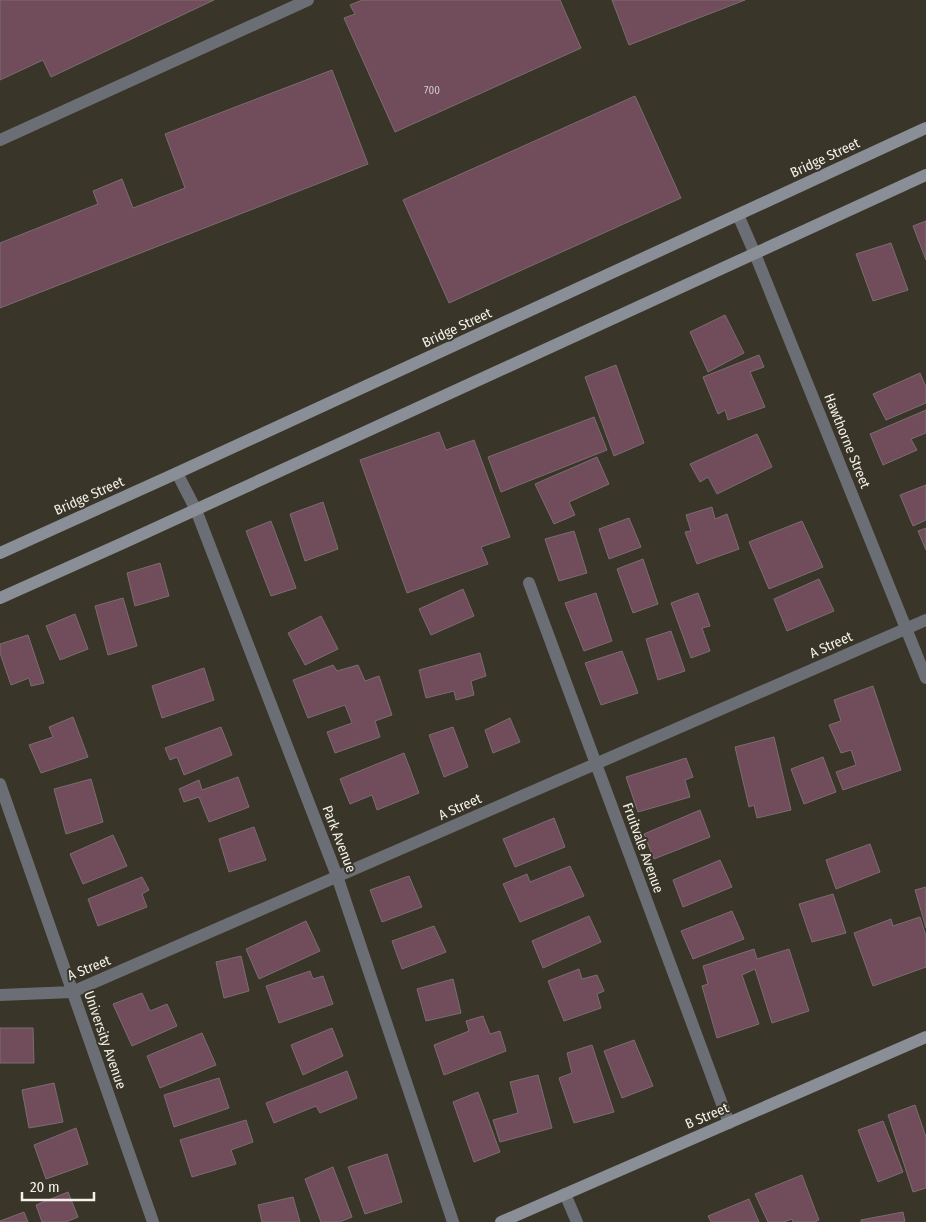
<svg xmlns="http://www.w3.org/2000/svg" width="926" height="1222" viewBox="0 0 926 1222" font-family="'Fira Sans Condensed',sans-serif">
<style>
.building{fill:#714d5c;stroke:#7c6c72}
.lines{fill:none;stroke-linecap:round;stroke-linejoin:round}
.lane{stroke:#6b6e74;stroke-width:12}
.street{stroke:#6b6e74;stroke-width:12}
.secondary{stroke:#898e97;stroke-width:12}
.labels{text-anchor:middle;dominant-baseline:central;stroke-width:4;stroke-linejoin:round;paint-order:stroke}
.number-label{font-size:11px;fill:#d2c8c6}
.street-label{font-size:14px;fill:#f3f1e9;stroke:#393528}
</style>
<rect width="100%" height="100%" fill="#393528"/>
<path class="building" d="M0,0H214L51,77L43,60L0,80Z
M362,0H560L581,48L395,132L344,18L355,14L350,5Z
M612,0H745L629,45Z
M332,70L368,164L0,308V243L98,204L93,191L122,179L133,208L185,188L165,134Z
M635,96L681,198L449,303L403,200Z
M926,221V260L913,226Z
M891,243L908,290L873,301L856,254Z
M725,315L744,353L708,372L690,332Z
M759,355L764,367L750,372L765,407L728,420L725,410L718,414L703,377Z
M616,365L644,443L614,456L585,377Z
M920,373L926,387V403L886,420L873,394Z
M926,410V433L911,439L917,450L883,465L870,434Z
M594,417L607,450L501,492L488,457Z
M439,432L446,450L474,440L510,537L481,547L488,564L407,593L360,460Z
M757,434L772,467L717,494L708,477L700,482L690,464Z
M597,457L609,484L569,502L575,515L554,524L535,484Z
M926,485V520L913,526L900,495Z
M323,502L338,549L305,561L290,514Z
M712,507L715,519L727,514L739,549L697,564L685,532L691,531L686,515Z
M629,518L641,547L609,559L599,529Z
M271,521L296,588L271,596L246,531Z
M802,521L823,567L769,589L749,542Z
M926,528V550L918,531Z
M574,531L587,573L559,581L545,539Z
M643,559L658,604L633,613L617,569Z
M160,563L169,596L135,606L127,573Z
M819,579L834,611L787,631L774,599Z
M463,589L474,616L431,635L419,609Z
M596,593L612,641L584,651L565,603Z
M698,593L710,626L702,628L710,651L691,658L671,603Z
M123,598L137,646L108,655L95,606Z
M75,614L88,649L60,660L46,626Z
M321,616L338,649L305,665L288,633Z
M671,631L685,671L658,680L646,639Z
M28,635L44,683L31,686L29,678L11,685L0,653V644Z
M622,651L638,693L601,705L585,663Z
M480,653L486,676L471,681L474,695L456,700L454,691L426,698L419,670Z
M333,665L337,671L358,665L365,681L379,676L392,715L375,721L380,737L335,753L327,732L352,723L345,705L308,718L293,680Z
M204,668L214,700L162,718L152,686Z
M873,686L901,770L843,790L836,772L856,765L851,750L841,753L829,725L841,721L834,700Z
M73,717L88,757L41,773L29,745L53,737L49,727Z
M510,718L520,742L493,753L485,730Z
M221,727L232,755L184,775L177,757L170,760L165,748Z
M453,727L468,767L444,777L429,735Z
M774,737L791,810L757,818L754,805L749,807L735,747Z
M404,753L419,793L377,810L372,795L350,804L340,779Z
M823,757L836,792L804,804L791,769Z
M686,758L693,777L685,780L690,797L638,812L626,777Z
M238,777L249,807L209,822L199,797L184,802L179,789L199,780L202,790Z
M91,779L103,822L66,834L54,789Z
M700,810L710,837L654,859L644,834Z
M554,818L565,847L515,867L503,839Z
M254,827L266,860L229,872L219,839Z
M113,835L127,866L83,884L70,854Z
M870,844L880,872L836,889L826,860Z
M720,860L732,887L683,907L673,880Z
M570,866L584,896L520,922L503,884L527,874L530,882Z
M409,876L422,907L382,922L370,890Z
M142,877L149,890L142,894L147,907L98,926L88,899Z
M926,887V928L915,890Z
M833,894L846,933L812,942L799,904Z
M732,911L744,939L693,959L681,931Z
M589,916L601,942L543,968L532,941Z
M920,917L926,936V967L873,986L854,933L891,919L893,926Z
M306,921L320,951L259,979L246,949Z
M434,926L446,952L402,969L392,941Z
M754,949L757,959L789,949L809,1011L772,1023L755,969L742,975L759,1024L717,1038L702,986L708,984L703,966Z
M241,956L249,991L224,998L216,962Z
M579,969L582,979L597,975L604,991L597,994L601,1008L564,1021L548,981Z
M310,971L313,979L323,976L333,1004L279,1023L266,986Z
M453,979L461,1013L426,1021L417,989Z
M142,993L150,1011L167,1004L177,1026L132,1046L113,1004Z
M483,1016L490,1034L500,1031L506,1051L444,1075L434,1045L469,1031L466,1021Z
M0,1028H33L34,1063H0Z
M332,1028L343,1056L303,1075L291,1045Z
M202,1033L216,1065L160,1088L147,1056Z
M634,1040L653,1086L622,1098L604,1051Z
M592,1045L614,1112L574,1123L559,1078L572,1073L567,1053Z
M347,1071L357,1098L320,1113L316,1106L274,1123L266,1103Z
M538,1075L552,1128L500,1142L493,1120L518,1113L510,1082Z
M219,1078L229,1108L174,1127L164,1095Z
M54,1083L63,1122L29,1128L22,1090Z
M478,1092L500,1152L474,1162L453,1102Z
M915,1105L926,1137V1188L913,1192L888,1115Z
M246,1120L253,1142L231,1150L236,1164L192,1177L180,1140Z
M883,1121L903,1172L878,1182L858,1130Z
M76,1128L88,1164L46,1179L34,1145Z
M387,1154L402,1202L365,1214L348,1167Z
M333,1167L352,1217L340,1222H321L305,1179Z
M802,1175L819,1220L815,1222H793L792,1219L784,1222H768L755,1194Z
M68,1192L78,1217L66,1222H42L36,1205Z
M293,1197L300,1222H262L258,1205Z
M749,1199L759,1222H711L708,1216Z
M24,1212L28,1222H0V1221Z
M903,1212L905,1222H861V1220Z"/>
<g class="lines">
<path class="lane" d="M0,140L308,0"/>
<path class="street" d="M738,215L755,254L926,678
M177,473L196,510L337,876L453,1222
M529,583L729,1123
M0,784L153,1222
M0,995L72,992L926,620
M565,1194L577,1222"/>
<path class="secondary" d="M0,553L177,473L926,128
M0,598L123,543L926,175
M501,1222L926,1037"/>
</g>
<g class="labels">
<g class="number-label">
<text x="432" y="90">700</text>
</g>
<g class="street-label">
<text transform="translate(825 158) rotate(-25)">Bridge Street</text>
<text transform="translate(457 328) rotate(-25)">Bridge Street</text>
<text transform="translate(847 441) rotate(68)">Hawthorne Street</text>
<text transform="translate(89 496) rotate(-24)">Bridge Street</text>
<text transform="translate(831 645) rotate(-24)">A Street</text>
<text transform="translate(460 807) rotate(-24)">A Street</text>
<text transform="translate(339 839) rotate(69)">Park Avenue</text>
<text transform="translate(643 848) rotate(70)">Fruitvale Avenue</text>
<text transform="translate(89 968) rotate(-22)">A Street</text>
<text transform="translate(105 1040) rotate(71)">University Avenue</text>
<text transform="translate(707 1116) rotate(-23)">B Street</text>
</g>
</g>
<path d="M22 1192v8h72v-8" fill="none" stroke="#f3f1e9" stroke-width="2.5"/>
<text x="30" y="1192" font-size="15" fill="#f3f1e9" stroke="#393528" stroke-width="4" paint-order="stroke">20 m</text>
</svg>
